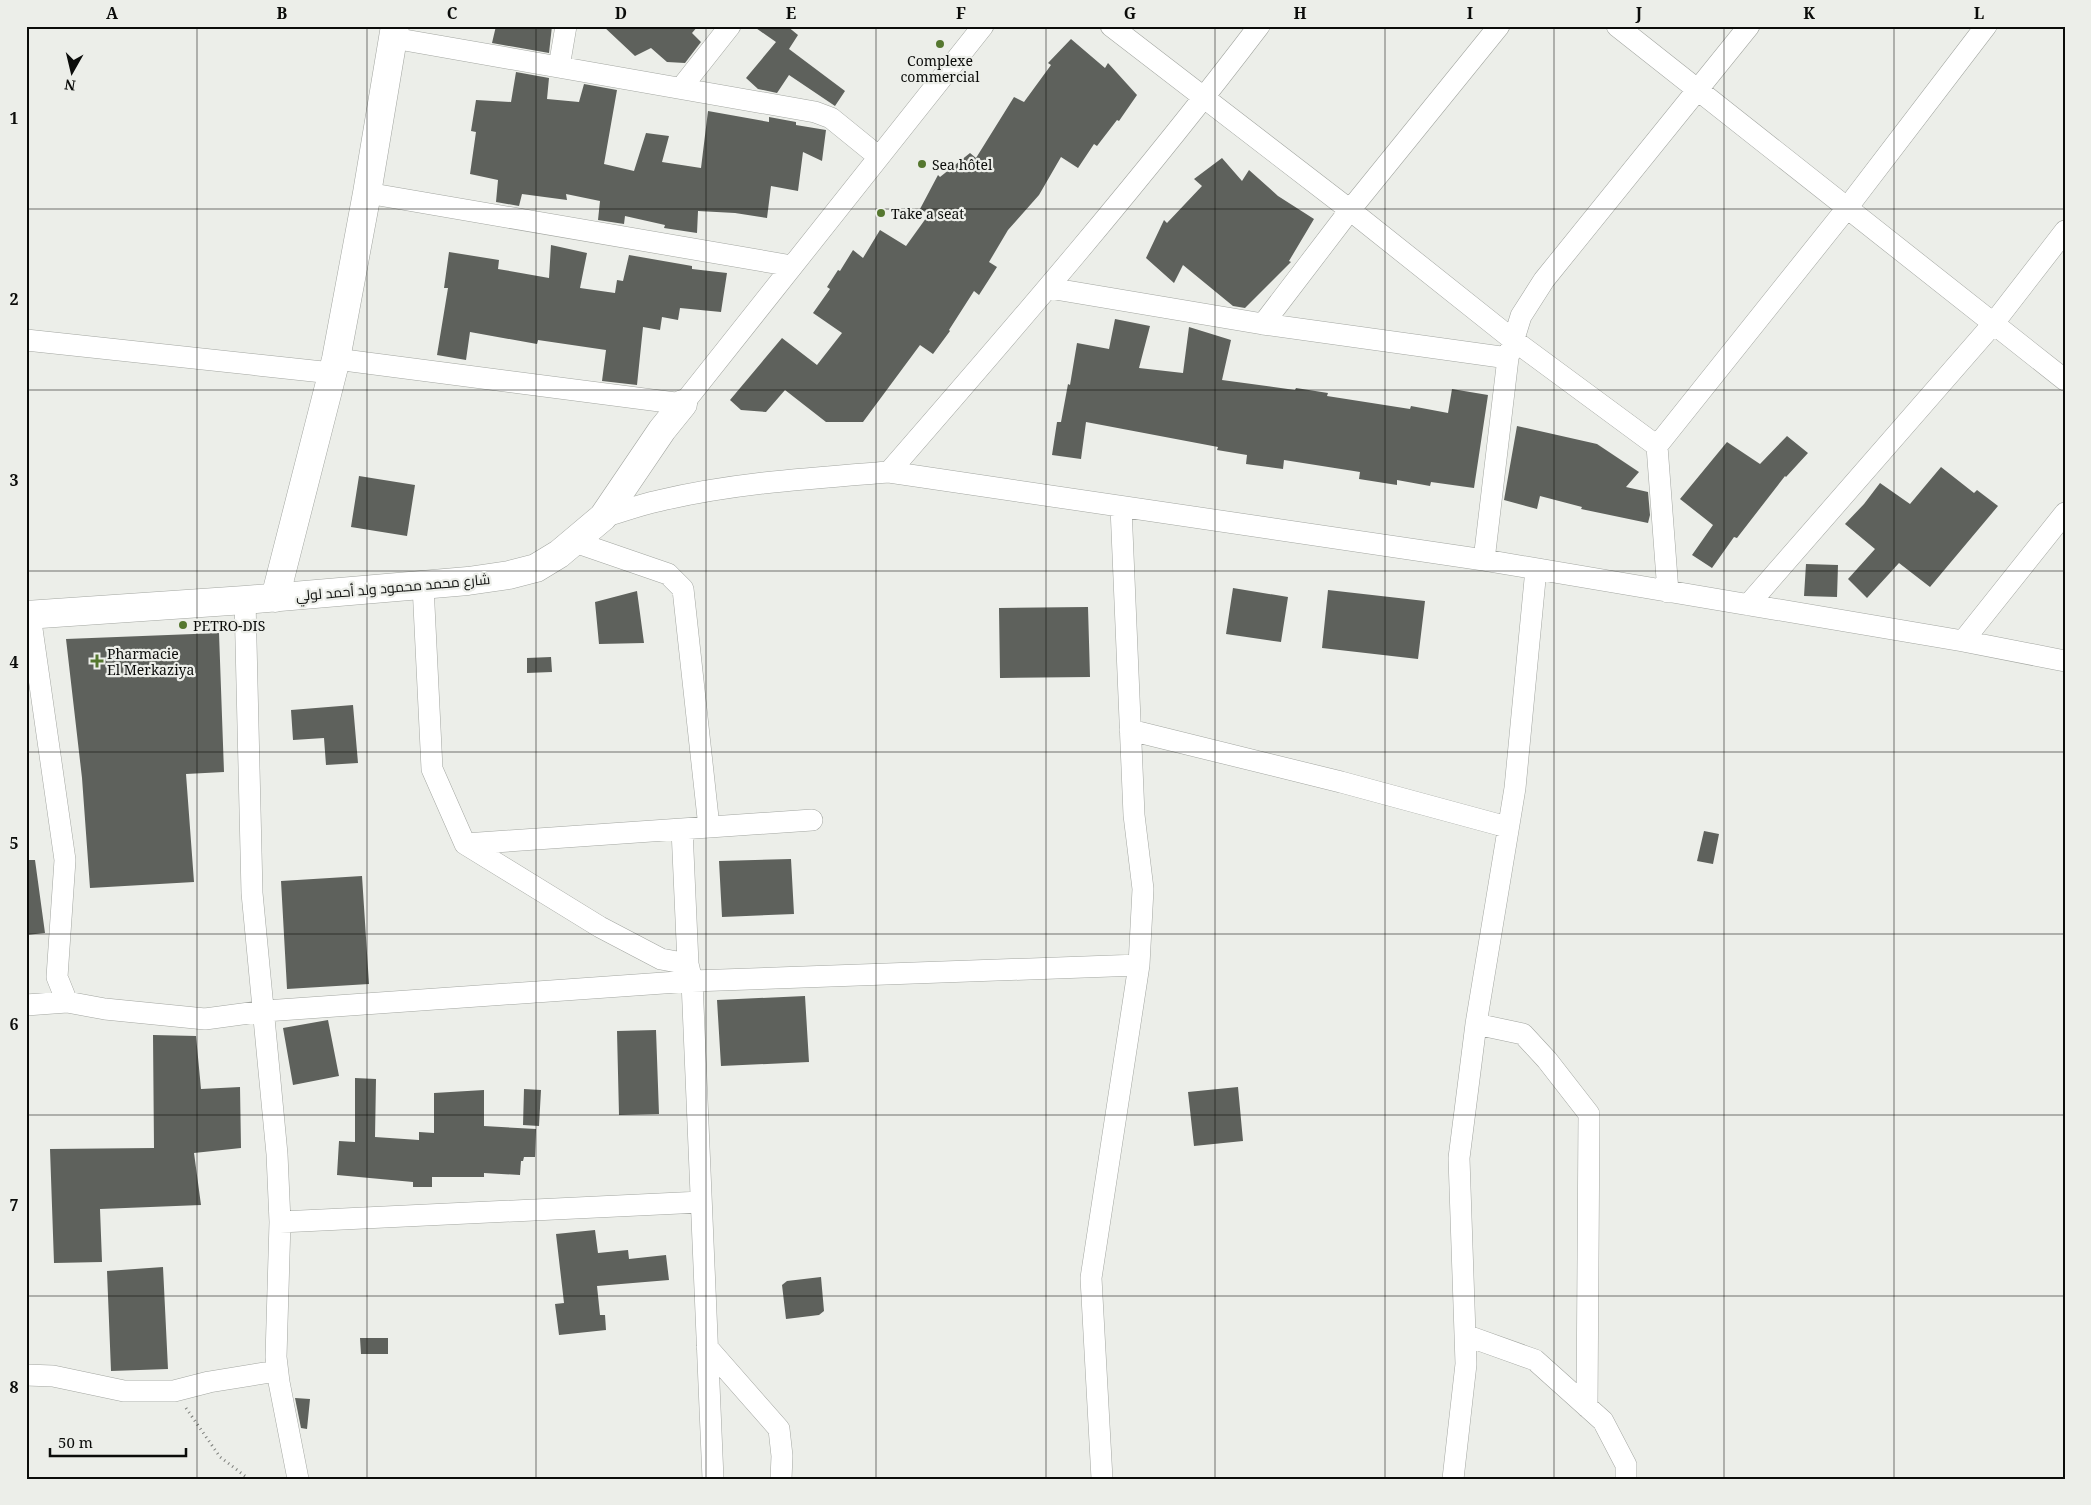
<svg xmlns="http://www.w3.org/2000/svg" width="2091" height="1505" viewBox="0 0 2091 1505" font-family="'Noto Serif',Cairo,serif">
<style>
.building{fill:#5e615c}
.lines{fill:none;stroke-linecap:round;stroke-linejoin:round}
.street-casing{stroke:#a3a6a1;stroke-width:22}
.secondary-casing{stroke:#a3a6a1;stroke-width:29}
.path{stroke:#7c7e7a;stroke-width:3;stroke-dasharray:1 4;stroke-linecap:butt}
.street{stroke:#fff;stroke-width:21}
.secondary{stroke:#fff;stroke-width:28}
.grid{fill:none;stroke:#0b0c0a;stroke-width:1;stroke-opacity:0.55}
.poi-dot{fill:#55772f;stroke:#eceee9;stroke-width:2}
.labels{text-anchor:middle;dominant-baseline:central;stroke-width:4.5;stroke-linejoin:round;paint-order:stroke}
.poi-label{font-size:14px;fill:#0b0c0a;stroke:#eceee9;text-anchor:start}
.street-label{font-size:14px;fill:#0b0c0a;stroke:#eceee9}
.neatline{fill:none;stroke:#0b0c0a;stroke-width:2}
.grid-label{font-size:16px;text-anchor:middle;font-weight:bold;fill:#0b0c0a}
</style>
<rect width="100%" height="100%" fill="#eceee9"/>
<path class="building" d="M496,26H552L549,53L492,43Z
M603,26H698L692,33L701,42L685,63L667,62L651,48L635,56Z
M753,26H787L798,35L789,49L845,91L835,106L789,75L777,93L758,89L746,78L776,42Z
M1071,39L1105,68L1108,63L1137,95L1119,121L1117,120L1097,146L1094,144L1078,168L1061,157L1039,195L1008,230L989,262L997,267L979,295L974,291L949,330L950,331L933,354L920,345L863,422H826L785,390L766,412L741,410L730,400L782,338L817,365L842,333L813,313L830,289L827,287L838,270L840,271L853,250L863,258L880,230L906,246L929,214L920,209L938,175L940,177L970,153L976,158L1014,97L1024,102L1051,65L1048,63Z
M516,72L549,78L547,99L579,102L584,84L617,90L604,164L634,171L646,133L669,136L662,162L701,168L708,111L769,122V117L796,122V125L826,130L822,161L803,152L798,191L771,186L767,218L735,213L698,211L697,233L664,228L665,225L625,216L624,224L598,220L600,201L566,194L567,200L522,194L519,206L496,202L498,180L470,174L476,132L471,131L476,100L511,102Z
M1222,158L1242,181L1249,170L1278,196L1314,219L1289,261L1291,262L1245,308L1233,306L1183,265L1174,283L1146,258L1164,220L1167,223L1202,186L1194,179Z
M551,245L587,253L580,288L615,293L617,280L623,281L629,255L692,266V269L727,273L721,312L680,308L678,320L662,317L660,330L643,327L637,385L602,381L606,350L538,340L537,344L470,332L466,360L437,355L448,288H444L449,252L499,260L498,269L549,278Z
M1115,319L1150,326L1139,368L1183,373L1189,327L1231,340L1222,380L1295,390L1296,388L1328,393L1327,396L1410,409L1411,406L1448,413L1452,389L1488,395L1474,488L1431,482L1430,486L1397,480V485L1359,479L1360,472L1284,460L1283,469L1246,464L1247,455L1217,450L1218,447L1086,422L1081,459L1052,455L1057,422H1061L1068,384L1070,385L1077,343L1109,349Z
M1517,426L1597,444L1639,472L1626,487L1648,492L1650,515L1648,523L1581,509L1582,507L1540,496L1537,509L1504,500Z
M1787,436L1808,453L1786,477L1785,476L1737,538L1734,537L1712,568L1692,555L1713,525L1680,499L1727,442L1760,464Z
M1941,467L1974,493L1977,490L1998,506L1930,587L1899,563L1867,598L1848,579L1875,549L1845,524L1864,504L1880,483L1910,504Z
M359,476L415,485L407,536L351,527Z
M1806,564L1838,565L1837,597L1804,596Z
M1233,588L1288,597L1281,642L1226,634Z
M1328,590L1425,601L1418,659L1322,648Z
M637,591L644,643L599,644L595,602Z
M1088,607L1090,677L1000,678L999,608Z
M219,633L224,772L186,774L194,882L90,888L82,778L66,639Z
M551,657L552,672L527,673V658Z
M353,705L358,763L326,765L324,738L293,740L291,710Z
M1704,831L1719,834L1713,864L1697,861Z
M791,859L794,914L722,917L719,861Z
M26,860H35L45,933L26,935Z
M362,876L369,984L287,989L281,881Z
M805,996L809,1062L721,1066L717,1000Z
M328,1020L339,1076L293,1085L283,1028Z
M656,1030L659,1114L619,1115L617,1031Z
M153,1035L196,1036L201,1089L240,1087L241,1148L194,1153L201,1205L100,1209L102,1262L54,1263L50,1149L154,1148Z
M355,1078L376,1079L375,1137L419,1140V1132L434,1133V1093L484,1090V1126L536,1129L535,1157H524L523,1161H521L520,1175L484,1173V1177H432V1187H413V1182L337,1175L339,1141L355,1142Z
M1238,1087L1243,1141L1194,1146L1188,1092Z
M524,1089L541,1090L539,1126L523,1125Z
M595,1230L598,1253L628,1250L629,1259L666,1255L669,1280L597,1286L600,1315H605L606,1330L559,1335L555,1304L564,1303L556,1234Z
M163,1267L168,1369L111,1371L107,1271Z
M821,1277L824,1311L819,1315L786,1319L782,1285L787,1281Z
M360,1338H388V1354H361Z
M295,1398L310,1399L307,1429L301,1428Z"/>
<g class="lines">
<defs>
<path id="street" d="M1111,26L1350,210L1512,339L1657,446
M1617,26L2065,380
M393,38L815,112L831,118L879,157
M559,67L566,26
M681,88L730,26
M367,193L792,266
M1049,288L1263,324L1508,358
M1263,324L1350,210L1499,26
M26,340L332,373
M336,359L683,404L983,26
M889,472C1016,326 1142,180 1259,26
M603,517C621,512 639,505 658,501C733,483 812,478 889,472L1484,560L1963,641L2065,661
M575,542L668,574L683,589L709,827
M1484,560L1508,358L1521,316L1544,280L1749,26
M423,585L432,769L465,844L600,927L661,959L688,964
M1668,592L1657,446L1847,208L1986,26
M245,600L252,893L277,1154L280,1222L276,1357L279,1382L298,1479
M1748,605L1993,324L2065,231
M30,615L65,860L57,977L67,1002L105,1009L205,1019L265,1011L692,981L1139,965
M1963,641L2065,513
M1130,730L1341,782L1507,827
M682,829L688,964L692,981L713,1479
M465,844L812,820
M26,1005L67,1002
M1476,1024L1523,1034L1547,1060L1589,1114L1587,1407
M280,1222L701,1202
M1465,1335L1535,1360L1603,1421L1626,1465V1479
M707,1347L779,1429L782,1456L781,1479
M26,1375L53,1376L124,1391H174L209,1382L277,1371
M1102,1479L1091,1278L1139,965L1143,889L1134,815L1121,507
M1453,1479L1466,1364L1459,1158L1476,1024L1515,788L1536,569"/>
<path id="secondary" d="M275,598L336,359L367,193L395,26
M26,615L245,600L468,581L509,575L536,568L559,554L603,517L662,430L683,404"/>
</defs>
<use href="#street" class="street-casing"/>
<use href="#secondary" class="secondary-casing"/>
<path class="path" d="M186,1408L220,1457L249,1479"/>
<use href="#street" class="street"/>
<use href="#secondary" class="secondary"/>
</g>
<path class="grid" d="M197,26V1479M367,26V1479M536,26V1479M706,26V1479M876,26V1479M1046,26V1479M1215,26V1479M1385,26V1479M1554,26V1479M1724,26V1479M1894,26V1479M26,209H2065M26,390H2065M26,571H2065M26,752H2065M26,934H2065M26,1115H2065M26,1296H2065"/>
<g class="poi-dot">
<circle cx="940" cy="44" r="5"/>
<circle cx="922" cy="164" r="5"/>
<circle cx="881" cy="213" r="5"/>
<circle cx="183" cy="625" r="5"/>
<path d="M94.5 653.5h5v5h5v5h-5v5h-5v-5h-5v-5h5z"/>
</g>
<g class="labels">
<g class="poi-label">
<text x="940" y="60" text-anchor="middle">Complexe<tspan x="940" dy="16">commercial</tspan></text>
<text x="932" y="164">Sea hôtel</text>
<text x="891" y="213">Take a seat</text>
<text x="193" y="625">PETRO-DIS</text>
<text x="107" y="653">Pharmacie<tspan x="107" dy="16">El Merkaziya</tspan></text>
</g>
<g class="street-label">
<text transform="translate(393 587) rotate(-5)">شارع محمد محمود ولد أحمد لولي</text>
</g>
</g>
<rect width="2091" height="1505" fill="none" stroke="#eceee9" stroke-width="55"/>
<g transform="translate(72 72) rotate(188)" stroke="#eceee9" stroke-width="4" paint-order="stroke">
<path d="M0-4L9 19L0 12L-9 19Z" fill="#0b0c0a"/>
<text y="-8" font-size="14" font-weight="bold" text-anchor="middle" fill="#0b0c0a">N</text>
</g>
<path d="M50 1448v8h136v-8" fill="none" stroke="#0b0c0a" stroke-width="2.5"/>
<text x="58" y="1448" font-size="15" fill="#0b0c0a" stroke="#eceee9" stroke-width="4" paint-order="stroke">50 m</text>
<rect x="28" y="28" width="2036" height="1450" class="neatline"/>
<g class="grid-label">
<text x="112" y="19">A</text>
<text x="282" y="19">B</text>
<text x="452" y="19">C</text>
<text x="621" y="19">D</text>
<text x="791" y="19">E</text>
<text x="961" y="19">F</text>
<text x="1130" y="19">G</text>
<text x="1300" y="19">H</text>
<text x="1470" y="19">I</text>
<text x="1639" y="19">J</text>
<text x="1809" y="19">K</text>
<text x="1979" y="19">L</text>
<text x="14" y="124">1</text>
<text x="14" y="305">2</text>
<text x="14" y="486">3</text>
<text x="14" y="668">4</text>
<text x="14" y="849">5</text>
<text x="14" y="1030">6</text>
<text x="14" y="1211">7</text>
<text x="14" y="1393">8</text>
</g>
</svg>
